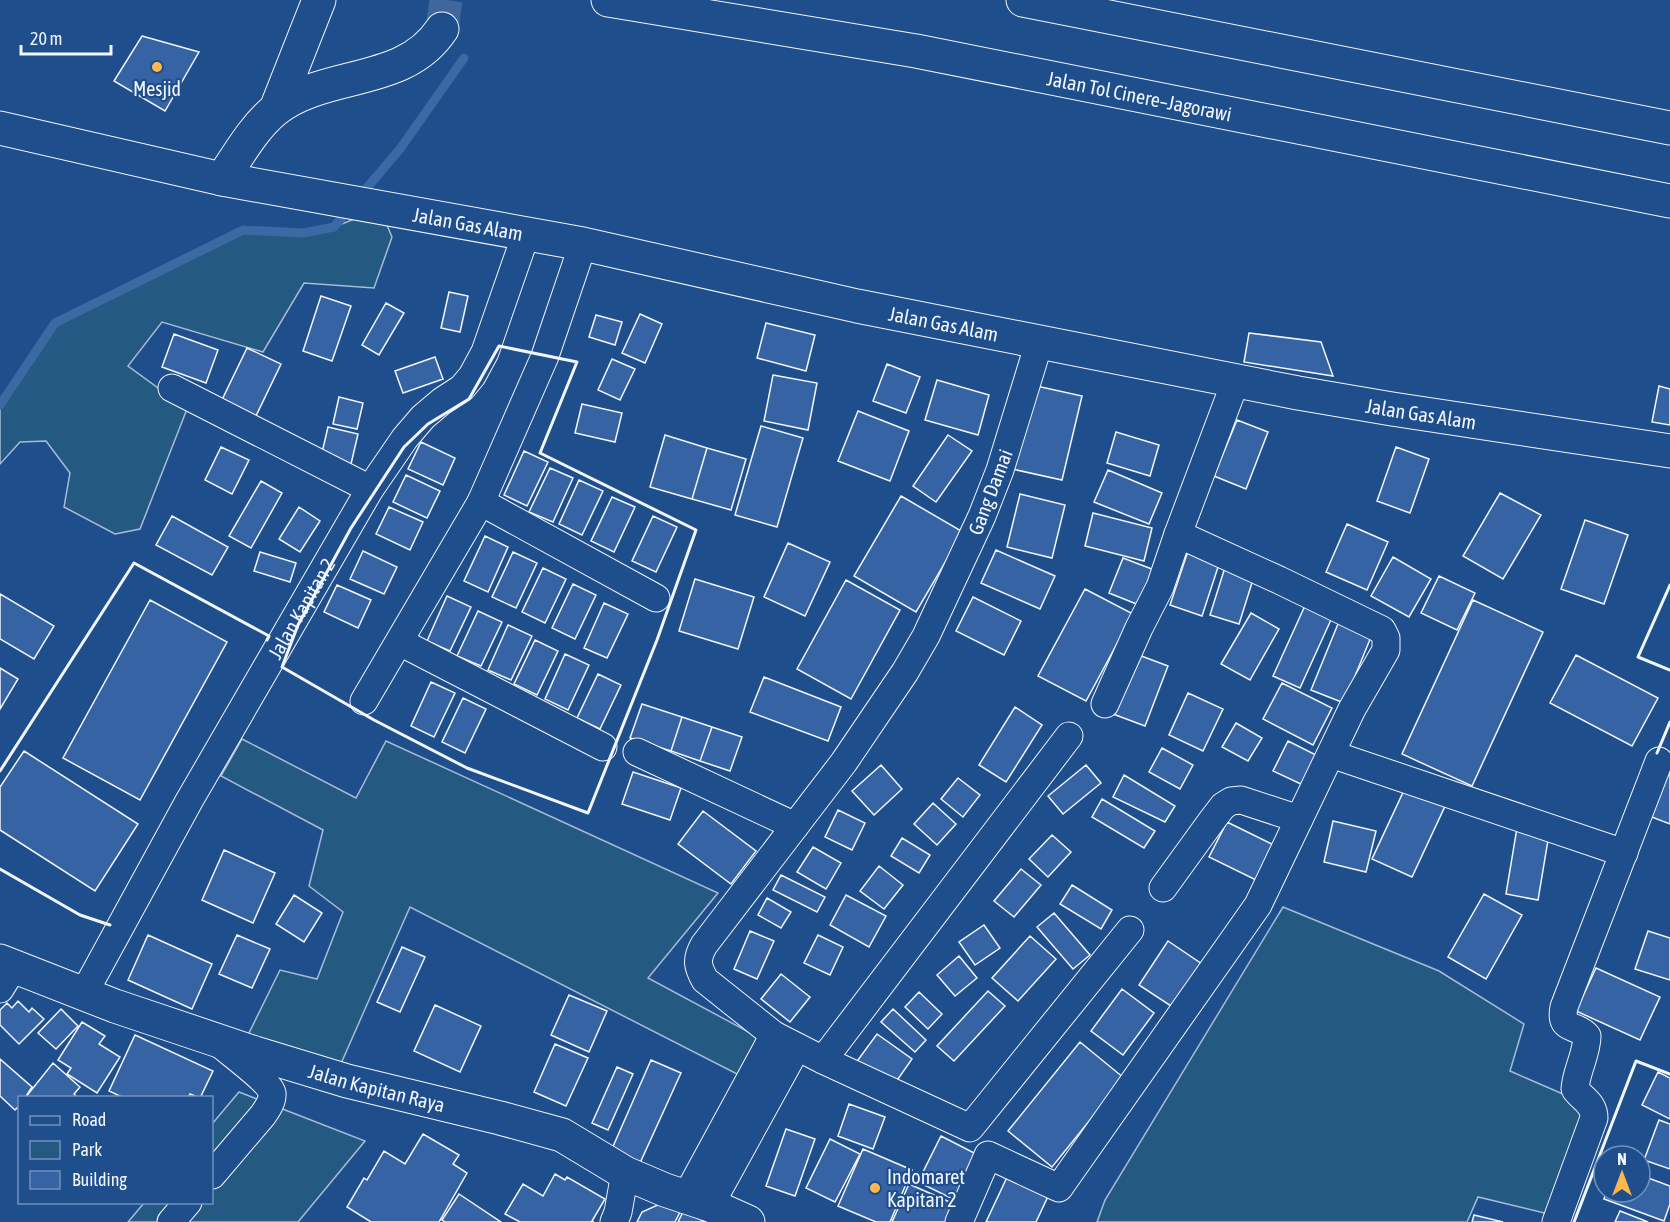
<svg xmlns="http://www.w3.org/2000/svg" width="1670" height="1222" viewBox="0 0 1670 1222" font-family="'Asap Condensed',sans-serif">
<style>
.green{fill:#245a82;stroke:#a8bbd7;stroke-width:1.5}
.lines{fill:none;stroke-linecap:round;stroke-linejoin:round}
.stream{stroke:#3b69a3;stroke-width:9}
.building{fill:#3563a3;stroke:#f2f6ff;stroke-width:1.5}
.secondary-tunnel{stroke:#3f679d;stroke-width:33;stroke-dasharray:33 16;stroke-linecap:butt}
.minor-casing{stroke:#f2f6ff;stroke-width:29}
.tertiary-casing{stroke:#f2f6ff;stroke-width:35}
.secondary-casing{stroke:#f2f6ff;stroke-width:35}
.motorway-casing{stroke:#f2f6ff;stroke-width:35}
.minor{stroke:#1f4e8c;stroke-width:27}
.tertiary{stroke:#1f4e8c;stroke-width:33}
.secondary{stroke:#1f4e8c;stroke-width:33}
.motorway{stroke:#1f4e8c;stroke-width:33}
.wall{stroke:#f2f6ff;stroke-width:3}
.poi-dot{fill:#ffb74d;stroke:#1f4e8c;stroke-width:2}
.labels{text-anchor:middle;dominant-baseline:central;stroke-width:4.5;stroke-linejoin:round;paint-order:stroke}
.poi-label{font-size:20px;fill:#f2f6ff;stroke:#1f4e8c}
.street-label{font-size:20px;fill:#f2f6ff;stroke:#1f4e8c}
</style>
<rect width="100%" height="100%" fill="#1f4e8c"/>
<path class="green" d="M380,209L392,237L374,288L304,283L263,352L162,322L128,366L187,409L140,529L115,534L64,507L70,473L46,441L20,442L0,464V405L55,323L243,230L303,233L334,227Z
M242,739L356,798L386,741L718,893L648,978L758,1037L739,1075L410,907L339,1068L246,1039L280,970L317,979L343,912L309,886L323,830L221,776Z
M1283,907L1439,971L1524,1024L1510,1071L1602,1111L1565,1218L1478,1197L1467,1222H1097L1105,1200Z
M239,1092L365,1141L298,1222H128L144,1203L212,1202V1124Z"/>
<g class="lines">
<path class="stream" d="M359,197L400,149L464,58
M0,405L55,323L243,230L303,233L334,227L350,208"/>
</g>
<path class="building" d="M142,36L199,52L165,111L114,81Z
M449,292L468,296L460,332L441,328Z
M321,296L351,306L332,361L303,351Z
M386,303L404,313L379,355L362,345Z
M640,314L662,324L645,363L622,353Z
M596,315L622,322L615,345L589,337Z
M766,323L815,335L806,371L757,358Z
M1249,333L1321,342L1333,376L1244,362Z
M174,334L218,350L206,383L162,367Z
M247,348L281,364L254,420L220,404Z
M435,357L443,379L403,393L395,371Z
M612,359L635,369L620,400L598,390Z
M887,364L920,377L906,413L873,401Z
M773,375L817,383L808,430L764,421Z
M937,380L989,395L978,435L925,420Z
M1032,385L1082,396L1062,480L1012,469Z
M1659,386L1670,389V425L1652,422Z
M339,397L363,403L357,429L333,424Z
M582,404L622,413L615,442L575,433Z
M858,411L909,431L890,481L838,461Z
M1237,420L1268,432L1246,489L1214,476Z
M761,426L803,438L777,527L735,515Z
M328,427L358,434L351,464L321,457Z
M1116,432L1159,445L1150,476L1107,463Z
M665,435L707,448L692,499L650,487Z
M948,435L972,451L936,502L913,486Z
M421,442L455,458L443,485L408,469Z
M221,447L249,460L232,494L205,480Z
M1396,447L1429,459L1410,513L1377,501Z
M707,448L746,459L731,510L692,499Z
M524,451L548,462L527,506L504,495Z
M550,468L573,478L553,522L529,512Z
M1108,470L1162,493L1149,524L1094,502Z
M406,475L440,491L427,518L393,502Z
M579,480L603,491L582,535L559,524Z
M261,481L282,493L251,548L229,536Z
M1500,493L1541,515L1503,579L1463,556Z
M1020,494L1065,505L1052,558L1007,547Z
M901,496L963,532L916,612L854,576Z
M612,497L635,507L614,552L591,541Z
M299,507L320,521L300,552L279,539Z
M389,507L423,522L410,550L376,534Z
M1093,513L1152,528L1144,561L1085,546Z
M172,516L228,547L212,575L156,545Z
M653,516L677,527L656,572L632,561Z
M1585,520L1628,535L1604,604L1561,589Z
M1347,524L1388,542L1367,590L1326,572Z
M485,536L508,547L488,592L464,581Z
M788,543L830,562L805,616L764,597Z
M996,550L1055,576L1040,609L981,583Z
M363,551L397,567L384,594L350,579Z
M1188,551L1220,561L1202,616L1170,605Z
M260,552L296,563L290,582L254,571Z
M513,552L537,563L516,608L492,597Z
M1393,557L1431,579L1409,617L1371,596Z
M1123,558L1157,571L1144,607L1109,593Z
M1227,561L1256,570L1239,624L1210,615Z
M543,568L566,579L545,623L522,612Z
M1439,576L1475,593L1457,630L1421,613Z
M695,579L754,597L738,649L679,631Z
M846,580L900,610L851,699L797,669Z
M573,584L596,595L575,639L552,628Z
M337,585L371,600L358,628L324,612Z
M1085,589L1133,614L1086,701L1038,676Z
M0,594L54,626L34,659L0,639Z
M447,596L471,607L450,651L427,641Z
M973,597L1021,621L1004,655L956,631Z
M1308,599L1335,611L1300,688L1273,676Z
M150,600L227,642L140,800L63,758Z
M1473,600L1543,632L1472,786L1402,754Z
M604,603L628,614L607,658L584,648Z
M478,611L502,622L481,666L457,656Z
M1251,613L1279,629L1250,680L1221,664Z
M1340,619L1373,632L1344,703L1311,690Z
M508,625L532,636L511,680L488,670Z
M535,640L558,651L537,695L514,684Z
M565,654L589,665L568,710L545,699Z
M1136,654L1168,666L1145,726L1113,714Z
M1576,655L1658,698L1632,746L1550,703Z
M0,668L18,679L0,709Z
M598,674L621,685L600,729L577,718Z
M764,677L841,707L828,741L750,712Z
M431,682L455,693L434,737L411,726Z
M1282,683L1332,708L1313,745L1263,719Z
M1188,693L1223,709L1203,751L1169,735Z
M463,698L486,709L465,753L442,742Z
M642,704L682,717L671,751L630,738Z
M1015,707L1042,725L1006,782L979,765Z
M682,717L712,727L700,761L671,751Z
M1236,723L1262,738L1248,761L1222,747Z
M712,727L742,737L730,771L700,761Z
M1288,741L1318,756L1303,785L1273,771Z
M1162,748L1193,765L1180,789L1149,772Z
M24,751L138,824L95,891L0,830V787Z
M881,765L902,789L874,815L852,791Z
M1086,765L1101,783L1063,814L1048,796Z
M1661,768L1670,772V824L1644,814Z
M633,772L681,788L670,820L622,804Z
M1124,775L1175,806L1165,822L1113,797Z
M958,778L980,795L963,817L941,799Z
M1406,786L1446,804L1412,877L1372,859Z
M1102,799L1155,831L1144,848L1092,817Z
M933,803L956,824L937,845L914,824Z
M838,810L865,823L852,850L825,837Z
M703,811L756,851L731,884L678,844Z
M1333,821L1376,831L1366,872L1324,862Z
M1227,822L1276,846L1258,881L1209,857Z
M1517,828L1549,834L1538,900L1506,894Z
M1052,835L1071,852L1048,877L1029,859Z
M902,838L930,855L919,873L891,856Z
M813,847L841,863L826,889L797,872Z
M224,850L275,873L253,923L202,900Z
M879,866L903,885L884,909L860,891Z
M1021,869L1041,885L1014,917L994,901Z
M781,875L825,897L817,912L773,890Z
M1072,885L1112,910L1101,929L1060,904Z
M1484,894L1522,915L1486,979L1448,957Z
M294,895L322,913L304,942L276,924Z
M846,895L886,916L869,947L830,925Z
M767,898L791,912L781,928L758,915Z
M1054,913L1090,955L1073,969L1037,927Z
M984,925L1000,948L975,965L959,942Z
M750,931L774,941L757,979L734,969Z
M1648,931L1670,938V980L1635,969Z
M148,935L212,964L192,1009L128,980Z
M237,935L270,949L252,988L219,974Z
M818,935L843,947L830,975L804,963Z
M1030,936L1056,959L1018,1001L992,978Z
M1168,941L1202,964L1174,1008L1139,985Z
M402,947L425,957L400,1012L377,1002Z
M959,956L977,978L955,996L937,975Z
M1596,968L1660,997L1640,1040L1576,1011Z
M781,974L810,997L790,1022L761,999Z
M1122,989L1154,1013L1123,1055L1091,1031Z
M988,991L1005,1006L954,1061L937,1046Z
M919,992L942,1014L928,1029L905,1007Z
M569,995L607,1011L589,1052L551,1035Z
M18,1001L29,1012L32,1008L44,1019L19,1044L0,1025V1010L7,1003L12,1008Z
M435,1005L481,1026L460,1072L414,1051Z
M61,1009L78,1026L56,1049L38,1033Z
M893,1009L926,1040L915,1052L881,1022Z
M82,1022L105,1036L99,1044L120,1057L97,1093L67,1074L71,1068L58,1060Z
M877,1034L912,1059L891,1089L855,1064Z
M135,1035L213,1071L200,1098L190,1094L188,1098H124L109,1091Z
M1080,1042L1124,1078L1052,1167L1008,1131Z
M555,1044L588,1058L566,1106L534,1092Z
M0,1059L32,1087L25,1098H20V1105L15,1110L0,1096Z
M651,1060L681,1073L640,1163L611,1151Z
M53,1063L80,1087L74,1094L78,1098H25Z
M617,1067L633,1074L608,1130L592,1123Z
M1658,1072L1670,1078V1119L1642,1105Z
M849,1104L885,1117L873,1149L838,1136Z
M1659,1120L1670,1124V1169L1644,1160Z
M786,1129L815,1139L795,1196L766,1186Z
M423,1134L459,1155L453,1164L467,1173L439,1222H371L347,1207L364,1178L367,1180L384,1151L405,1164Z
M941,1136L982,1157L959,1202L918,1182Z
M830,1139L860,1154L835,1202L806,1188Z
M863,1149L912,1170L890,1222H876L838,1206Z
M1009,1173L1050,1192L1036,1222H986Z
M555,1174L565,1180L567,1177L605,1199L592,1221L594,1222H520L505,1214L523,1184L543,1196Z
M1640,1175L1670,1186V1204L1664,1221L1604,1199L1606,1192H1640Z
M909,1184L961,1207L954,1222H892Z
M459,1194L501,1222H445L442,1220Z
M662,1203L680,1212L675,1222H637L642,1212Z
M1620,1211L1648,1222H1615Z
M683,1212L706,1222H678Z
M1474,1215L1503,1222H1472Z"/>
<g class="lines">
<path class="secondary-tunnel" d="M442,29L446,0"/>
<defs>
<g id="minor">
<path d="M1039,343L1000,470L982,516L926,636L905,672L844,762L704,945C696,959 697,966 705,980L774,1035L823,1060L970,1128L1130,930"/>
<path d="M172,388L370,489"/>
<path d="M481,502L656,598"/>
<path d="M400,642L603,747"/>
<path d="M364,701L481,502L545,356L583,244"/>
<path d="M1105,704L1139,628L1160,587L1178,534L1236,380"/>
<path d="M637,752L795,826"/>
<path d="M1331,754L1624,853"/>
<path d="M1163,888L1213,819L1223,806L1231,801L1241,800L1299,819"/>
<path d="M0,989L13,968"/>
<path id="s1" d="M83,995L189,801L370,489L405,438L423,417L442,401L462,388L472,376L485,352L526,234"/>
<path d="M823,1060L1069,736"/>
<path d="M212,1175L263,1115C267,1109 273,1101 272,1093C269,1081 230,1053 220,1044"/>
<path d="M686,1197L774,1035"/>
<path d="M710,1205L797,1047"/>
<path d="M171,1222L188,1202"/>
<path d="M614,1222L618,1212L625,1173"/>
<path d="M959,1222L988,1155L1059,1188L1258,905L1352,709L1386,650V638L1382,630L1279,580L1178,534"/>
<path d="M1556,1222L1594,1118C1594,1103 1583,1100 1575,1089C1576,1071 1587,1054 1587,1036C1576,1023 1559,1032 1564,1007L1659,761"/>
</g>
<g id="tertiary">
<path id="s2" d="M222,179L583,244L857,306L1298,393L1392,409L1670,451"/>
<path id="s3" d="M0,961L115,1006L255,1053L347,1081L500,1118L562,1135L625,1173L665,1190L710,1205L748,1222"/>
</g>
<path id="secondary" d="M276,109L319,0
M0,128L222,179C238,156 253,128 275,110C326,70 404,87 442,29"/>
<g id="motorway">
<path id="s4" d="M608,0L916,51L1670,201"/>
<path d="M1023,0L1670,128"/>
</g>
</defs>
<use href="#minor" class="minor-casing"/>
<use href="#tertiary" class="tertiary-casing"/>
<use href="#secondary" class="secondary-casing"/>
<use href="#motorway" class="motorway-casing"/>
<use href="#minor" class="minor"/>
<use href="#tertiary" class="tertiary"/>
<use href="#secondary" class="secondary"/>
<use href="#motorway" class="motorway"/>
<path class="wall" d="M499,346L577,362L540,453L696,530L657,640L588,813L467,768L374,720L282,667L298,625L351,528L404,447L428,424L469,399Z
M1670,585L1638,657L1670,670
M1657,753L1670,722
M0,771L134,563L269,636L267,640
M0,869L80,915L110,925
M1574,1222L1636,1061L1670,1074"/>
</g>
<g class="poi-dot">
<circle cx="157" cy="67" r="6"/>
<circle cx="875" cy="1188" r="6"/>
</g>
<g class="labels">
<g class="poi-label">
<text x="157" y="88">Mesjid</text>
<text x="887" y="1176" text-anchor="start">Indomaret<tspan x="887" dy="23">Kapitan 2</tspan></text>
</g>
<g class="street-label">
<text stroke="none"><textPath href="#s4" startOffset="540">Jalan Tol Cinere–Jagorawi</textPath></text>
<text stroke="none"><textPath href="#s2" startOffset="250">Jalan Gas Alam</textPath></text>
<text stroke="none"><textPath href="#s2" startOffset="736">Jalan Gas Alam</textPath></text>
<text stroke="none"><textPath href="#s2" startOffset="1222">Jalan Gas Alam</textPath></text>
<text transform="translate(990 492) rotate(-69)">Gang Damai</text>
<text stroke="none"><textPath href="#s1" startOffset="444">Jalan Kapitan 2</textPath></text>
<text stroke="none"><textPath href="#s3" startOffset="398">Jalan Kapitan Raya</textPath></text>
</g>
</g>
<rect x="18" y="1096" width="195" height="108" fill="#1f4e8c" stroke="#7391ba" stroke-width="1.5"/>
<rect x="30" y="1116" width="30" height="9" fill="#1f4e8c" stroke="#7391ba" stroke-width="1.5"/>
<text x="72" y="1126" font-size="18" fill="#f2f6ff">Road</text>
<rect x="30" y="1141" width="30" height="18" fill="#245a82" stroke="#7391ba" stroke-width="1.5"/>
<text x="72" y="1156" font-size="18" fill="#f2f6ff">Park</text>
<rect x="30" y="1171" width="30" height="18" fill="#3563a3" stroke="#7391ba" stroke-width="1.5"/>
<text x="72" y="1186" font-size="18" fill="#f2f6ff">Building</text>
<g transform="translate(1622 1174)"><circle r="28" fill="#1f4e8c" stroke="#7391ba" stroke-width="1.5"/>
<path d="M0-4.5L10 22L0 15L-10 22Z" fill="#ffb74d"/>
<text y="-9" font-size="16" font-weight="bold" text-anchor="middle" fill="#f2f6ff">N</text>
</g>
<path d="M21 45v9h90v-9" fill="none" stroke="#f2f6ff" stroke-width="3"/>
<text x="30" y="45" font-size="18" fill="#f2f6ff" stroke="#1f4e8c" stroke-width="4.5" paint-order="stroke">20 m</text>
</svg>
